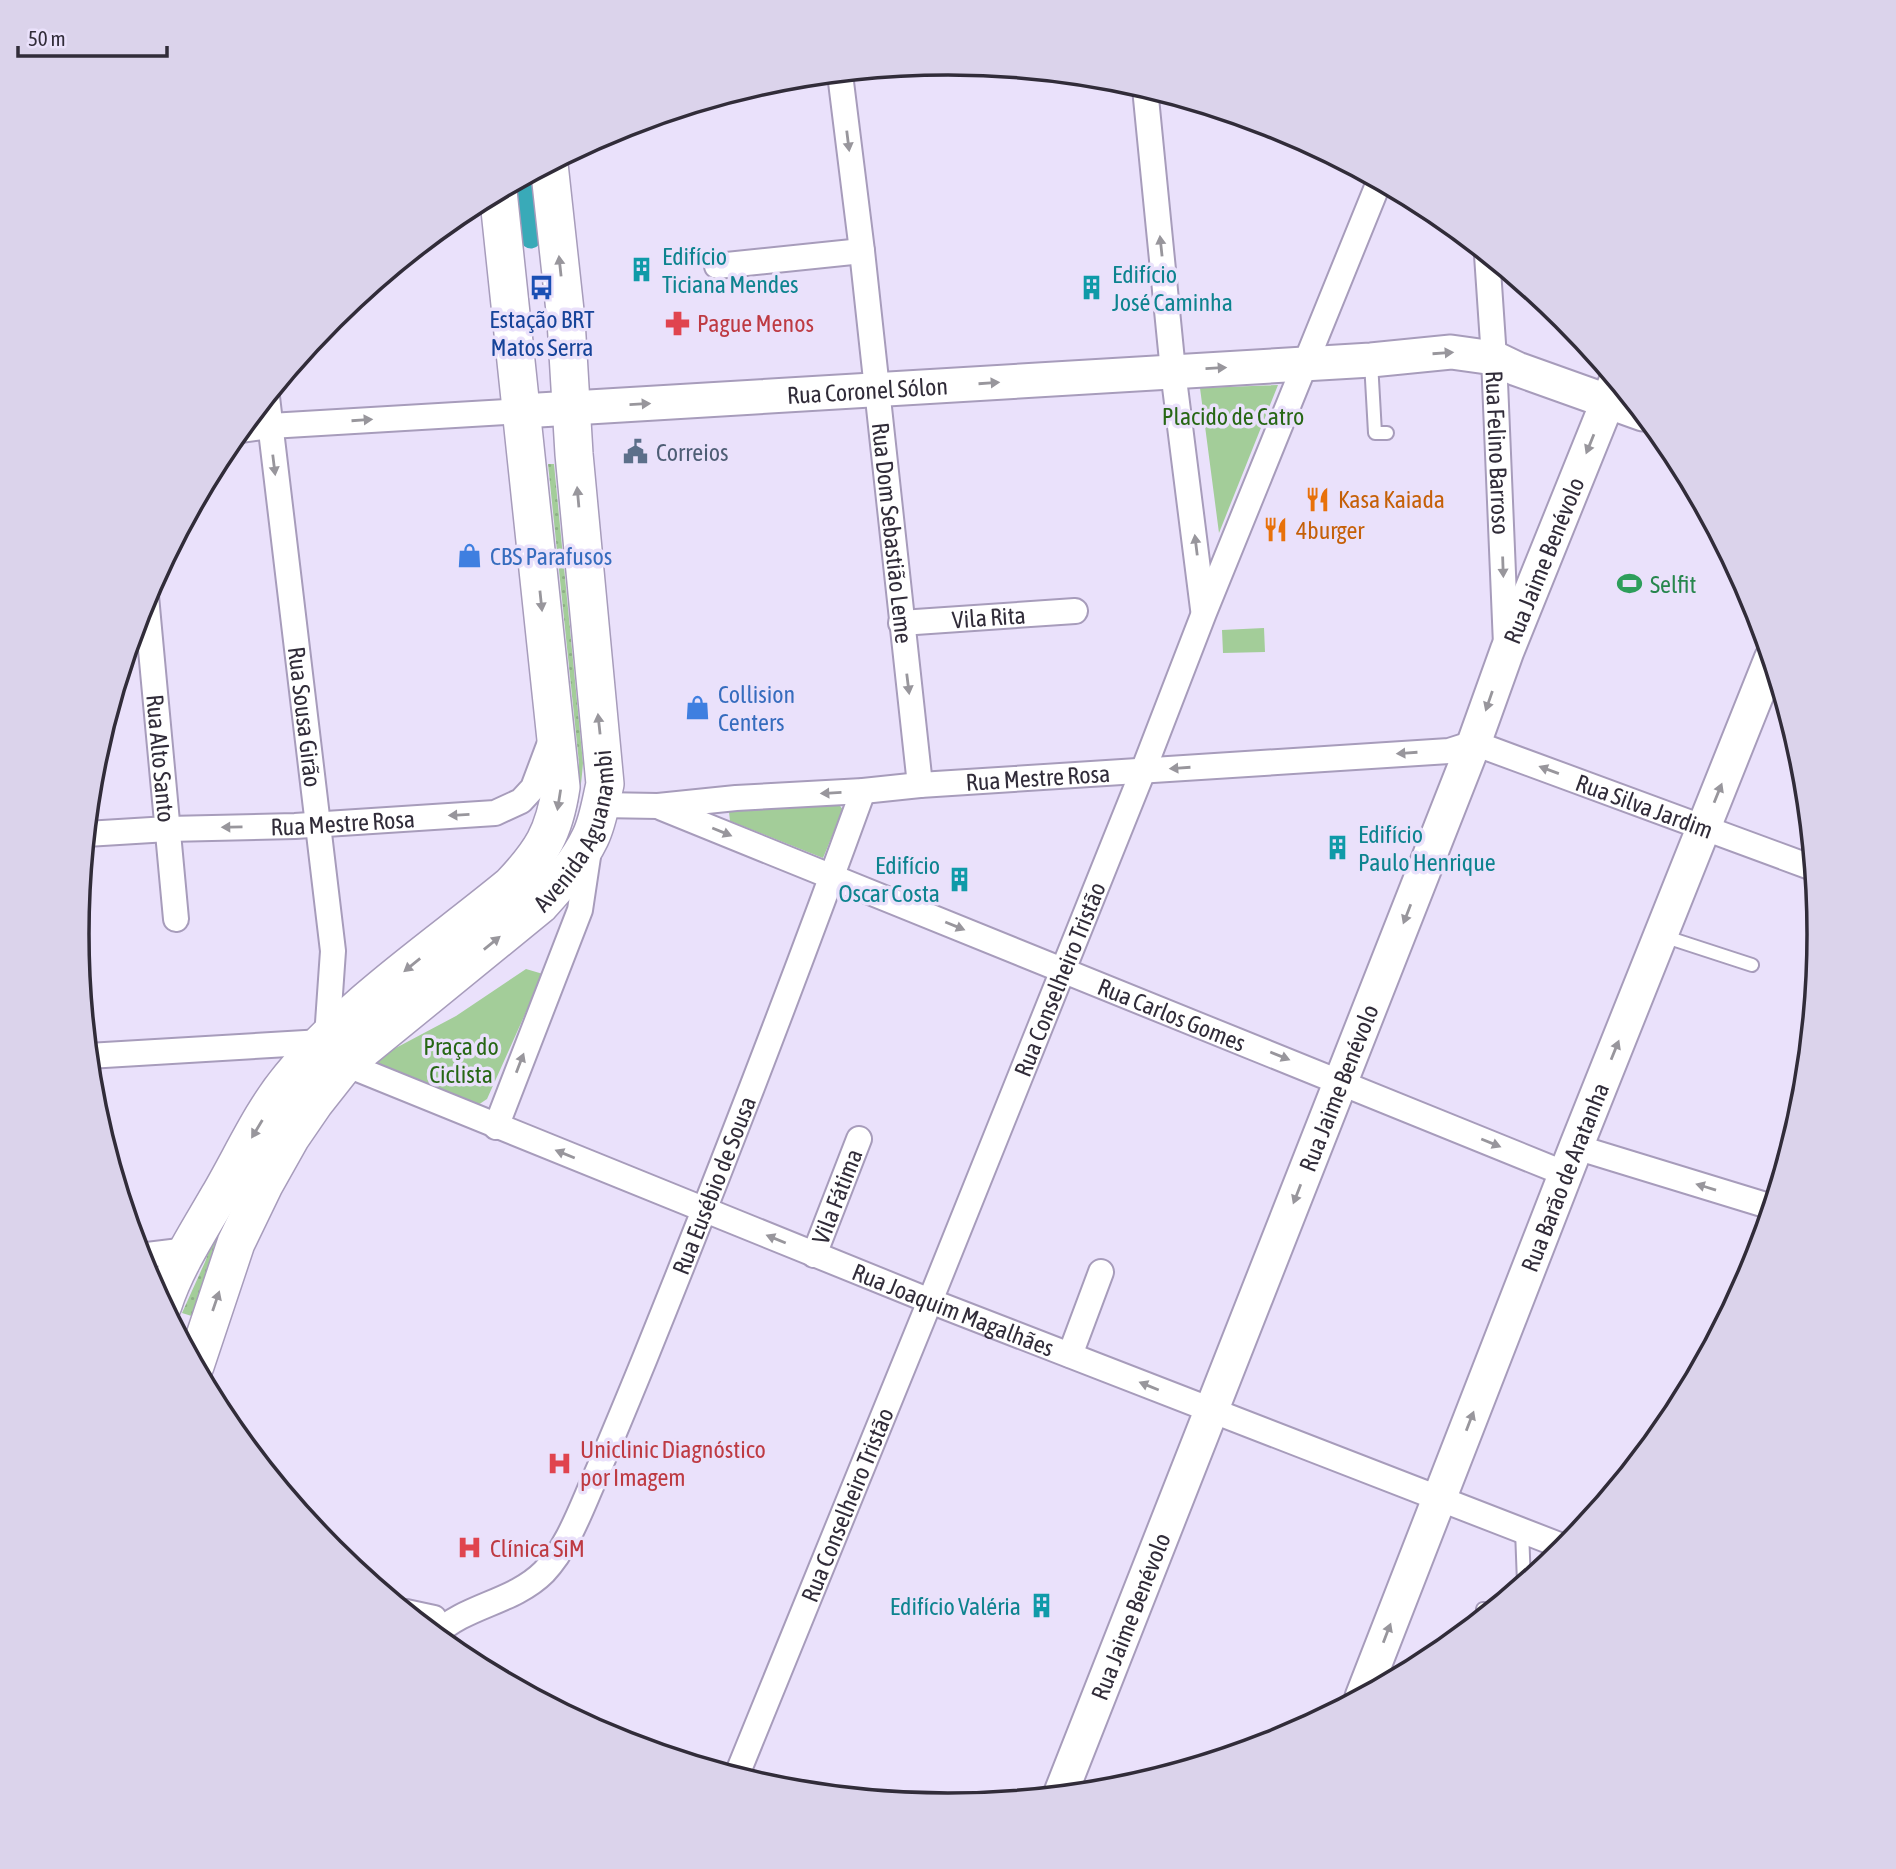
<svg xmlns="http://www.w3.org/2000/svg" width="1896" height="1869" viewBox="0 0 1896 1869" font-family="'Asap Condensed',sans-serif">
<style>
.green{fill:#a3cd99}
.garden{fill:url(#garden-dots)}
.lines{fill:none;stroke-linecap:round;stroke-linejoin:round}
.canal{stroke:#39aab8;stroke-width:21}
.lane-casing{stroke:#a79cbb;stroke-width:16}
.street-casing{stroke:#a79cbb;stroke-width:28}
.secondary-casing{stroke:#a79cbb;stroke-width:37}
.primary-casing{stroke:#a79cbb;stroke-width:40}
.lane{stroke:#fff;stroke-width:12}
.street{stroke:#fff;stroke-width:24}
.secondary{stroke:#fff;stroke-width:33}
.primary{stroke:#fff;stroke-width:37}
.oneway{fill:#98969c}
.labels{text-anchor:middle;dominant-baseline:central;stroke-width:7;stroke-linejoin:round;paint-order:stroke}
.culture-label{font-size:24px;fill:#0d838f;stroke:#eae1fb;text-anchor:start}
.transit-label{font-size:24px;fill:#164399;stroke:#eae1fb}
.health-label{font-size:24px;fill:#be3a42;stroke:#eae1fb;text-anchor:start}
.street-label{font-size:24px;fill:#312c39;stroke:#eae1fb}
.park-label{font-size:24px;fill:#276715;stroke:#eae1fb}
.service-label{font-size:24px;fill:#4e5e75;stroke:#eae1fb;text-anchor:start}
.food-label{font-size:24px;fill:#c56008;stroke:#eae1fb;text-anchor:start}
.shop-label{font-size:24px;fill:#366cbe;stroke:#eae1fb;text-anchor:start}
.leisure-label{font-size:24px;fill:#27864d;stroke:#eae1fb;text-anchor:start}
.rim{fill:none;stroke:#312c39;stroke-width:3.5}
</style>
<defs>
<pattern id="garden-dots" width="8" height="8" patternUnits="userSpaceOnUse" patternTransform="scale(1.75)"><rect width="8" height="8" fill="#a3cd99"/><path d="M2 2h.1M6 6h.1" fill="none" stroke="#8db085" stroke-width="1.8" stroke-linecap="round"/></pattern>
</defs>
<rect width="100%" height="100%" fill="#eae1fb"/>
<path class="green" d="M1278,385L1219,533L1200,388Z
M1264,628L1265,652L1223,653L1222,630Z
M838,803L843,810L823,858L730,821L729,812L737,809Z
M526,969L543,974L487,1099L475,1107L375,1064V1059L456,1016Z"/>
<path class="garden" d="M548,464H554L583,763C580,799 576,833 553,862L577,799L579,763Z
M246,1182L198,1318L182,1313L205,1262L215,1235Z"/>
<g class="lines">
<path class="canal" d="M525,180L531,238"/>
<defs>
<path id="lane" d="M1371,362L1375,433H1387
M1663,936L1752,965
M1522,1530L1524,1583
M1483,1609L1492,1610"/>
<g id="street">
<path id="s1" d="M840,74L862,251L920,785"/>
<path d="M1145,88L1173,371L1203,609"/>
<path id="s2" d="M1487,255L1494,358L1506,645"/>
<path d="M717,266L862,251"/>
<path id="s3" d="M267,397L333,951L327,1037"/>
<path d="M240,430L270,426L522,411"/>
<path id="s4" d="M146,596L176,919"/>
<path id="s5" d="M901,623L1075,611"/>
<path id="s6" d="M600,805L658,806L736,798L863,791L920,785L1449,751L1474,743L1813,868"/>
<path id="s7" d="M662,808L1566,1174"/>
<path id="s8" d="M86,834L168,829L295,826L495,813L521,801L533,788L551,740"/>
<path d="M88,1056L322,1042"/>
<path id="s9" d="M345,1064L930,1301L1567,1548"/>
<path d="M496,1127L580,910L589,850"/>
<path d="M1576,1147L1772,1207"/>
<path id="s10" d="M814,1255L859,1139"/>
<path d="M139,1256L188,1250"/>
<path d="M1070,1355L1101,1272"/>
<path d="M406,1612L434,1618"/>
<path id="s11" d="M435,1635C465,1605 513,1603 544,1572C565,1550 578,1517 590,1489C609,1446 627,1402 645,1358C721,1170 794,981 863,791"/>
<path id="s12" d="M736,1777L930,1301L1143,771L1204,613L1379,182"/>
</g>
<g id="secondary">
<path id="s13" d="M522,411L1371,360L1451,352L1494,358L1517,369L1643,414"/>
<path id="s14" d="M1362,1697L1576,1147L1771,659"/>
<path id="s15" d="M1060,1795L1474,743L1507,651L1616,381"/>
</g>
<g id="primary">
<path d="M163,1305C175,1267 199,1231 219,1196C242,1157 261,1113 290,1078C352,1002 436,947 511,885C542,852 554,833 561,787L498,191"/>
<path id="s16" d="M195,1366L236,1243L264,1185L291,1137L315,1102L345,1064L540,905C558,885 578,863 590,838C598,822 601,801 605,784L574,454L566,320L549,164"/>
</g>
</defs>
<use href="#lane" class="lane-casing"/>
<use href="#street" class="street-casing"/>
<use href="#secondary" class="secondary-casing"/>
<use href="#primary" class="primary-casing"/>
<use href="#lane" class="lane"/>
<use href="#street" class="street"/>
<use href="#secondary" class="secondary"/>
<use href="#primary" class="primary"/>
</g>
<defs><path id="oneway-solid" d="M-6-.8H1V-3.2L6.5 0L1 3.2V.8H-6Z" transform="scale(1.75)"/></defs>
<g class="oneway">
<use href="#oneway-solid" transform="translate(848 141) rotate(83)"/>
<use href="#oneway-solid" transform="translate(1161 246) rotate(-96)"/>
<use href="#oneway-solid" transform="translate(560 266) rotate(-96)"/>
<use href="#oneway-solid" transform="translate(1443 353) rotate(-4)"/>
<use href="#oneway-solid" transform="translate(1216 368) rotate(-3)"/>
<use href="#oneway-solid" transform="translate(989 383) rotate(-4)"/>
<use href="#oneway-solid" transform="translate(640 404) rotate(-3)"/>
<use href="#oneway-solid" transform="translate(362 420) rotate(-4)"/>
<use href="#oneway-solid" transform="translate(1590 444) rotate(112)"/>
<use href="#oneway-solid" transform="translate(274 465) rotate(83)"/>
<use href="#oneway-solid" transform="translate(578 497) rotate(-95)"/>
<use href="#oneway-solid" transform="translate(1196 545) rotate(-97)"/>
<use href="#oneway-solid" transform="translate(1503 567) rotate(88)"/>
<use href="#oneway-solid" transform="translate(541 601) rotate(84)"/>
<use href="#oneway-solid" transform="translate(908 684) rotate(83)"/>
<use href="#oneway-solid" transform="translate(1489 701) rotate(109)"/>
<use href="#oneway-solid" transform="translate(599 724) rotate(-96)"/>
<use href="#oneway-solid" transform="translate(1407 753) rotate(176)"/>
<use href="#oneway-solid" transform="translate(1180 768) rotate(176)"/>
<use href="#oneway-solid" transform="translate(1549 770) rotate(-160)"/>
<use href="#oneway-solid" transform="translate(831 793) rotate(177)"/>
<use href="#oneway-solid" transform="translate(1718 793) rotate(-68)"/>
<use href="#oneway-solid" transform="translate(559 800) rotate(99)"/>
<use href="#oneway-solid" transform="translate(459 815) rotate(177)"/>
<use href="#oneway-solid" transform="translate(232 827) rotate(179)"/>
<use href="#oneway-solid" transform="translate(722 832) rotate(22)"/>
<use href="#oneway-solid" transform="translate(1407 914) rotate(111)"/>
<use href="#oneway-solid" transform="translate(955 926) rotate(22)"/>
<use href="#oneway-solid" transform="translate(492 943) rotate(-39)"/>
<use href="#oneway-solid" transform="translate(412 965) rotate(141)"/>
<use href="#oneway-solid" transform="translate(1615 1050) rotate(-68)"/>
<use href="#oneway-solid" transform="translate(1280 1056) rotate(22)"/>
<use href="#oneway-solid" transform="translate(520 1063) rotate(-69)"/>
<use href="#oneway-solid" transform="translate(257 1129) rotate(121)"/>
<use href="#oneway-solid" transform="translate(1491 1143) rotate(22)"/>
<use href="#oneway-solid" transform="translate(565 1154) rotate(-158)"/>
<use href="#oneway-solid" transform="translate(1706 1187) rotate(-163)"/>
<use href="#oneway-solid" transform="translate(1297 1194) rotate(111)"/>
<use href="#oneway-solid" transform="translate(776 1239) rotate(-158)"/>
<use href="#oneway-solid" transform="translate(216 1301) rotate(-71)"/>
<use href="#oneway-solid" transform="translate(1149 1386) rotate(-158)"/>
<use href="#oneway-solid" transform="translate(1470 1421) rotate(-69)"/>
<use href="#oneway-solid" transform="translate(1387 1633) rotate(-69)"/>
</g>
<defs>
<symbol id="building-bare" viewBox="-9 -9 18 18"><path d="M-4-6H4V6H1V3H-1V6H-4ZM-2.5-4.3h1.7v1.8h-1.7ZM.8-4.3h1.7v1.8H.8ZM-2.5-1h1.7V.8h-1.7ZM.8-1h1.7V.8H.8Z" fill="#0f9aa8" stroke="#eae1fb" stroke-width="2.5" paint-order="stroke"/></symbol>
<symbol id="bus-bare" viewBox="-9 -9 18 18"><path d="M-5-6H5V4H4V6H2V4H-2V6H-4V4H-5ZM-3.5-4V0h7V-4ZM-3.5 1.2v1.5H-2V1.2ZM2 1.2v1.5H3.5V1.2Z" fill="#1a4fb4" stroke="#eae1fb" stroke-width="2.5" paint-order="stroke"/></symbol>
<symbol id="pharmacy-bare" viewBox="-9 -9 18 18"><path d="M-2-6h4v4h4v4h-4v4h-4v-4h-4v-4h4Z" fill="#e0444e" stroke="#eae1fb" stroke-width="2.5" paint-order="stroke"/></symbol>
<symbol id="civic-bare" viewBox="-9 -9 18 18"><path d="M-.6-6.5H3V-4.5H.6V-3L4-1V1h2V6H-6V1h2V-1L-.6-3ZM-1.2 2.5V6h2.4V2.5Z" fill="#5c6f8a" stroke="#eae1fb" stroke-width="2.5" paint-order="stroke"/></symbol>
<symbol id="restaurant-bare" viewBox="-9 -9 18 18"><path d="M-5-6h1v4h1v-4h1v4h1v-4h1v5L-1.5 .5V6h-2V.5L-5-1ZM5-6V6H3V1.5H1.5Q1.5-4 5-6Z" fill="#e8710a" stroke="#eae1fb" stroke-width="2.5" paint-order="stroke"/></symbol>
<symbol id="shop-bare" viewBox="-9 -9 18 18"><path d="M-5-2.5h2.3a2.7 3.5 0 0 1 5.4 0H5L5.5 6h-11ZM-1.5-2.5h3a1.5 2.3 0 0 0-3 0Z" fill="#3f7fe0" stroke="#eae1fb" stroke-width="2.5" paint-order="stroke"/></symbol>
<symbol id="stadium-bare" viewBox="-9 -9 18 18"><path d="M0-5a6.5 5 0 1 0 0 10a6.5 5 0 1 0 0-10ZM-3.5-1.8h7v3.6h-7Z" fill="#2e9e5b" stroke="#eae1fb" stroke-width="2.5" paint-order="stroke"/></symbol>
<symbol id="hospital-bare" viewBox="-9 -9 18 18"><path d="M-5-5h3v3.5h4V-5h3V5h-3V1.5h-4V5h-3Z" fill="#e0444e" stroke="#eae1fb" stroke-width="2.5" paint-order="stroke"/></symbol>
</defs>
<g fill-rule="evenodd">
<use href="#building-bare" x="624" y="252" width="35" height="35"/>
<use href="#bus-bare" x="524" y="270" width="35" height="35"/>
<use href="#building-bare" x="1074" y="270" width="35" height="35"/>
<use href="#pharmacy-bare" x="660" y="306" width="35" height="35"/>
<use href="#civic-bare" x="618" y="434" width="35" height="35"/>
<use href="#restaurant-bare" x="1300" y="482" width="35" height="35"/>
<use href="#restaurant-bare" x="1258" y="512" width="35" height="35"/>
<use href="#shop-bare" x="452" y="538" width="35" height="35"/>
<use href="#stadium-bare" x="1612" y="566" width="35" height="35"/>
<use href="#shop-bare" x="680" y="690" width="35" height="35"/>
<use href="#building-bare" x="1320" y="830" width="35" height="35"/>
<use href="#building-bare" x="942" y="862" width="35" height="35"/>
<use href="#hospital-bare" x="542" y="1446" width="35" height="35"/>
<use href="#hospital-bare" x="452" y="1530" width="35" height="35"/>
<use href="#building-bare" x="1024" y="1588" width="35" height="35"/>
</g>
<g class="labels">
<g class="culture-label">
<text x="662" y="256">Edifício<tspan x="662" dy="28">Ticiana Mendes</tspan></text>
<text x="1112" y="274">Edifício<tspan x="1112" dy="28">José Caminha</tspan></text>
<text x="1358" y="834">Edifício<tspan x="1358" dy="28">Paulo Henrique</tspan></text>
<text x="940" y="865" text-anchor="end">Edifício<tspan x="940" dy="28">Oscar Costa</tspan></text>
<text x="1021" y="1606" text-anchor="end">Edifício Valéria</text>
</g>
<g class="transit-label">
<text x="542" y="319">Estação BRT<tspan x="542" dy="28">Matos Serra</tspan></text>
</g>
<g class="health-label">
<text x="697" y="323">Pague Menos</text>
<text x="580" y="1449">Uniclinic Diagnóstico<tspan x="580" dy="28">por Imagem</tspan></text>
<text x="490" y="1548">Clínica SiM</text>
</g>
<g class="street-label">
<text stroke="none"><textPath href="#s13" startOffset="346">Rua Coronel Sólon</textPath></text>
<text stroke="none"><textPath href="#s2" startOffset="198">Rua Felino Barroso</textPath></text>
<text stroke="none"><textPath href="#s1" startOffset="462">Rua Dom Sebastião Leme</textPath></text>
<text stroke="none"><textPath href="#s15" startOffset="1326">Rua Jaime Benévolo</textPath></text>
<text stroke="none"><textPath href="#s5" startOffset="88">Vila Rita</textPath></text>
<text stroke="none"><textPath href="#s3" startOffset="322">Rua Sousa Girão</textPath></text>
<text stroke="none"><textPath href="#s4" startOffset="163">Rua Alto Santo</textPath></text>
<text stroke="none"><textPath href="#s6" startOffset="439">Rua Mestre Rosa</textPath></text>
<text stroke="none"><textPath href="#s6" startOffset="1059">Rua Silva Jardim</textPath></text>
<text stroke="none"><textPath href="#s8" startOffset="257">Rua Mestre Rosa</textPath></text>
<text stroke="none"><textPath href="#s16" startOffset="677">Avenida Aguanambi</textPath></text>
<text stroke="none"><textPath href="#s12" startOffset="861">Rua Conselheiro Tristão</textPath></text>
<text stroke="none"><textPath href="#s7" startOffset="550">Rua Carlos Gomes</textPath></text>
<text stroke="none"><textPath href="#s15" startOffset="760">Rua Jaime Benévolo</textPath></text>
<text stroke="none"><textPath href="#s14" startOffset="558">Rua Barão de Aratanha</textPath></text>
<text stroke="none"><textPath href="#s11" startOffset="550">Rua Eusébio de Sousa</textPath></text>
<text stroke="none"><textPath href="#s10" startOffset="63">Vila Fátima</textPath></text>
<text stroke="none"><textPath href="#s9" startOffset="656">Rua Joaquim Magalhães</textPath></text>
<text stroke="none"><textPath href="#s12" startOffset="294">Rua Conselheiro Tristão</textPath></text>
<text stroke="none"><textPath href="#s15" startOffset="192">Rua Jaime Benévolo</textPath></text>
</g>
<g class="park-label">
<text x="1233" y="416">Placido de Catro</text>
<text x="461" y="1046">Praça do<tspan x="461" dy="28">Ciclista</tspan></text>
</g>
<g class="service-label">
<text x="656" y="452">Correios</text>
</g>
<g class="food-label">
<text x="1338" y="499">Kasa Kaiada</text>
<text x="1296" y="530">4burger</text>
</g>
<g class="shop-label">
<text x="490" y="556">CBS Parafusos</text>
<text x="718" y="694">Collision<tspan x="718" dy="28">Centers</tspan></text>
</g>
<g class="leisure-label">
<text x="1650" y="584">Selfit</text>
</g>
</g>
<path d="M0 0H1896V1869H0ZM89 934a859 859 0 1 1 1718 0a859 859 0 1 1-1718 0Z" fill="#dbd3eb" fill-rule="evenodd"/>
<path class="rim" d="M89 934a859 859 0 1 1 1718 0a859 859 0 1 1-1718 0Z"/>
<path d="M18 46v10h149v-10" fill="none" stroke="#312c39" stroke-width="3.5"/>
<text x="28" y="46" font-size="21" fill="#312c39" stroke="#eae1fb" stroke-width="5" paint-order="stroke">50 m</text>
</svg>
